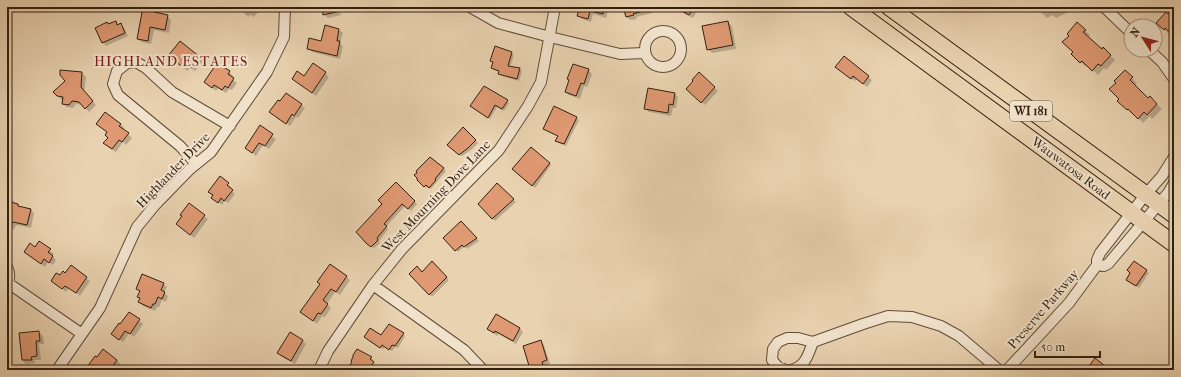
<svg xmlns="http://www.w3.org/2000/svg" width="1181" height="377" viewBox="0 0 1181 377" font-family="'IM FELL French Canon',serif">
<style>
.shadow{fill:#0003}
.building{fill:#df9973;stroke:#321f10}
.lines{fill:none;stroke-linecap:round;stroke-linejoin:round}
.minor-casing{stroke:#604c38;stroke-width:12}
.primary-casing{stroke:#321f10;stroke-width:18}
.minor{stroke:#f1e2cc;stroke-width:10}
.primary{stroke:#e9d2b0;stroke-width:16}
.labels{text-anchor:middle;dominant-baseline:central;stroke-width:4;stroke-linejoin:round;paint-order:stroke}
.shield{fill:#f1e2cc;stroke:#6b5a48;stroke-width:1}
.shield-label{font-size:12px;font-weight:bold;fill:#321f10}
.street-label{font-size:13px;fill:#321f10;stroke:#f1e2cc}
.neighbourhood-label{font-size:14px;letter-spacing:1px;fill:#7a1f14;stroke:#f1e2cc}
</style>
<rect width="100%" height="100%" fill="#e9d2b0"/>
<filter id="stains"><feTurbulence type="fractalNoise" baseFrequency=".005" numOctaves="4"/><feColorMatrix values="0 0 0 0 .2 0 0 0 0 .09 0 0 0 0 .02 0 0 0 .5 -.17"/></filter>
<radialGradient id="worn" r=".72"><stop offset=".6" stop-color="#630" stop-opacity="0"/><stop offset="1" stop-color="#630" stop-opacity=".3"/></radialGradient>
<path class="shadow" d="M236,7H257L260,11L253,17L251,15L248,17L239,8L238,9Z
M323,7H339L341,15L328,18L324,14Z
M581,7H609L606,18L593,14L591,22L582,19L578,16Z
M624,7H651L652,13L636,17L637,19L630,20L627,17Z
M677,7H699L693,18L685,14Z
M1040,7H1067L1069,12L1056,18L1053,15L1047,18L1042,13Z
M1142,7H1151L1146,12Z
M1174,9V35L1171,32L1169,34L1157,22L1168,15Z
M154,10L157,14L167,16L171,20L169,33L154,30L151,44L141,42L138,38Z
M116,22L119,25L121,24L124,28L128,36L106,46L103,42L109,25Z
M728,22L732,26L736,49L712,53L708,49Z
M1078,24L1090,35L1087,38L1102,51L1103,49L1115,60L1106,70L1104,68L1098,75L1087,65L1086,67L1077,59L1074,52L1070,36Z
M326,26L339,30L343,33L340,43L343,46L340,59L312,52L308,48L322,42Z
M511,53L514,55L510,67L520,69L522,71L519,81L502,76L499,73L500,72L494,70L492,67L493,63L491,61Z
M199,57L203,61L195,71L190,67L188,71L173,60Z
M844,57L872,80L867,87L857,79L855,81L840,70Z
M588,70L592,74L587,87L584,86L580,99L569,95L566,92Z
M1125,71L1137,83L1134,86L1148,100L1150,98L1162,109L1152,119L1150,116L1143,123L1134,113L1132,114L1119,101L1121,99L1117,83Z
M229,72L233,76L231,78L237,83L232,90L229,89L226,93L218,88L216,91L205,82Z
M82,73L86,77L84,92L96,105L89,112L83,105L76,104L73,108L67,107L63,104L64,100H62L54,92L66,81Z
M325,73L329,77L316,96L293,79Z
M699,74L718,91L705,105L691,93Z
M675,94L678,97L676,108H673L671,116L649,112L645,108Z
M507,101L509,103L504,111L497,107L490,119L471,106Z
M301,105L305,108L298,118L296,117L290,126L274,115Z
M576,118L579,120L566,146L559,143L556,141L563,137Z
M121,124L124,128L123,130L132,138L126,145L123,142L116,152L108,147V132Z
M260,127L276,139L269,149L263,145L256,156L246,148Z
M463,129L478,143L471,150L462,156L450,147Z
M431,158L446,171L431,189L429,187L427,188L418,179Z
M549,163L551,165L535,188L514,169Z
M220,178L232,188L230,189L235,194L228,203L225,201L222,205L216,201L214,196L209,192Z
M396,184L417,204L411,211L405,206L386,227L388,229L379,241L380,243L374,248L371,246L384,204Z
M497,185L516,202L495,221L479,204Z
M8,199L13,201L21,208L31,210L34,213L31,228L17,225L8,236L7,235Z
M183,216H204L208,219L194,238L177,224Z
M461,222L479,241L467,249L465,246L458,252L445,238Z
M40,243L54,254L52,256L56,260L53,265L48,262L45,267L29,255Z
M432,262L449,280L432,297L410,274L422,273Z
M1134,262L1149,273L1139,288L1130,282Z
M71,267L90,281L80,296L69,288L66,292L52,281L66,274Z
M346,277L350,280L340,295L335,292L327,304L331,308L325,317L322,316L317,324L302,312Z
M163,284L167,287L164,293L168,296L166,302L162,300L159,307H157L155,311L143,306L139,302L140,299L138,297L140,292L137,289Z
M130,313L143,324L134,337L129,333L123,342L112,334Z
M496,315L520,329L523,332L516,344L499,334L497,336L488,329Z
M39,332L43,336L44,344H39L41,360H34L35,363L26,364L23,360L20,334Z
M290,333L303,341L306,344L295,364L282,357L278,353Z
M403,334L405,336L398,348L395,347L392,351L385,347L383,349L367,339Z
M540,341L544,345L550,364L545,366L546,369L542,370H532L524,347Z
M371,358L373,360L372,362L375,365L372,370H350Z
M117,360L120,364L116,370H90Z"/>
<path class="building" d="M143,7L154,10V12L168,15L165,30L150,27L148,41L137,39Z
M322,7H344V10L323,15Z
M580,7H605L603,14L590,11L588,19L577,16Z
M623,7H649L650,9L633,14L634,15L626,17Z
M674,7H694L689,15Z
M1174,7V36L1165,28L1164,30L1156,23L1166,12L1168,14Z
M116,21L117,25L121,23L125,33L102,43L95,28L107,22L108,24Z
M728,21L733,45L707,50L702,26Z
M1077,22L1086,30L1083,32L1102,49L1103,47L1111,55L1101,66L1098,64L1092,71L1082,61L1080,63L1071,54L1073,52L1062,42L1069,36L1067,34Z
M325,25L339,29L337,41H340L337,56L307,49L309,38L321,41Z
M180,41L200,57L191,68L186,65L184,68L168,56Z
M495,46L512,52L508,66L520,68L517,79L498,74L499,71L491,68L493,62L490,61Z
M844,56L869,76L863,84L853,76L851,79L835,67Z
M217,63L230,71L228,74L234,78L228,88L225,86L222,90L214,85L212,88L204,82Z
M313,63L326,72L312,93L292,79L297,71L304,76Z
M573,64L589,69L584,84L581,83L576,96L565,92L569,80L567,79Z
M60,70L82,72L81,87L93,101L85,109L79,102L72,101L69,105L62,104L63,97L57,96L53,92L65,81L60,75Z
M1125,70L1133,77L1130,80L1148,98L1150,96L1157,104L1147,115L1144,112L1138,119L1128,109L1127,110L1117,101L1119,99L1109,89L1116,83L1114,81Z
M699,72L715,87L701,103L686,89L693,81L692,80Z
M484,86L508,100L502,109L495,105L488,118L470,106Z
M648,88L675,93L673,105L669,104L668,113L644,109Z
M286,93L302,104L294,116L292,114L286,124L269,112L278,100L280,101Z
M554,106L577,117L564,144L555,141L558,136L543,129Z
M105,112L121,124L119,126L129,133L122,142L119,140L112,149L103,143L108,138L105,135L107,132L96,124Z
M260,125L273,134L265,146L259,143L252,153L245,148Z
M463,127L476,140L468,148L459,155L447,145Z
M531,147L550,163L532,186L512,169Z
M430,157L444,168L435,179L436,180L429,188L426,185L424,187L417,180V178L414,175L417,173L416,171Z
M220,176L229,183L227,185L233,190L224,201L221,198L218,203L211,198L213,195L208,192Z
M396,182L415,201L408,209L402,204L384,224L387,226L377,238L378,240L371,247L367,244L356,232L382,204L378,200Z
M497,183L514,199L492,219L478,204Z
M7,201L18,204V206L31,209L27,225L13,222L7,229Z
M189,203L205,215L190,235L176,224L182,216L180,215Z
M461,221L477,238L464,247L462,245L455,251L443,238Z
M39,241L51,249L48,252L53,256L49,263L44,259L41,264L24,252L30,243L35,247Z
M432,261L447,277L429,295L409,274L417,266L422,272Z
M1134,261L1147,270L1136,286L1126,280L1130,273L1127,270Z
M330,264L347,276L336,292L331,289L323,300L328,304L321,314L318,313L313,321L300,312L320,284L317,282Z
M71,265L87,277L76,293L65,286L62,289L51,281L56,273L60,275L63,271L65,273Z
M142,274L164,283L161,290L165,292L162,299L158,297L155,304H153L151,308L138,302L140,298L137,297L140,291L136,289Z
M129,312L140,319L130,334L125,331L119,340L111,334L119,323L120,324Z
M496,314L520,328L513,341L495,331L494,333L487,329Z
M389,324L404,333L395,346L392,345L389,350L382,345L380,348L364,337L370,328L381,335Z
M39,331L40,341H36L37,356L31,357L32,360H22L19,333Z
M290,332L303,340L291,361L277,353Z
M541,340L547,360L542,362L543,365L530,369L523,346Z
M103,349L117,360L110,370H85L95,356L97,357Z
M357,349L372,357L370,359L374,362L368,370H346L352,362L351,361L353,357V355Z
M1095,358L1110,370H1086Z"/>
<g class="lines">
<defs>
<path id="minor" d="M470,7L498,23L550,37L620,54L645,53
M1104,7L1131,33
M645 49a18 18 0 1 1 36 0a18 18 0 1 1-36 0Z
M1149,50L1162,62L1174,79
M196,164L180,146L118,95L113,84L117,71L127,63L136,62L146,68L172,92L230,126
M1097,265L1104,266L1108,264L1168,193L1174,183
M7,267C10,273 10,279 7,285
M8,283L82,334
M373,285L464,350L483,370
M57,370L100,308L137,227L155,205L190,169L211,152L267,72L284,37L285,7
M319,370L328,351L373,285L402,249L499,150L528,106L541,82L555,7
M786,370L778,367L772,360L773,349L778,342L787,338H798L813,342L863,324L888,316L912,317L941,326L959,336L999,370
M791,370C806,366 808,355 813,342
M1007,370L1069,303L1097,265V260L1100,253L1146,194L1162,176L1174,157"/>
<path id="primary" d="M851,7L1174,244
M889,7L1174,215"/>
</defs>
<use href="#minor" class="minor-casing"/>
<use href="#primary" class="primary-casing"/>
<use href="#minor" class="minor"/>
<use href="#primary" class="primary"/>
</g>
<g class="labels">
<rect class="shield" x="1010" y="101" width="42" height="20" rx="3"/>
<g class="shield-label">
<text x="1031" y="111">WI 181</text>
</g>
<g class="street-label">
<text transform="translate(1071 168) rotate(37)">Wauwatosa Road</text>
<text transform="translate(173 170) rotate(-46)">Highlander Drive</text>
<text transform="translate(436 196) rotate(-46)">West Mourning Dove Lane</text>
<text transform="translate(1043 309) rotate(-49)">Preserve Parkway</text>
</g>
<g class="neighbourhood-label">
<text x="171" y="61">HIGHLAND ESTATES</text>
</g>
</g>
<rect width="1181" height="377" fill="none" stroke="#e9d2b0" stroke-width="24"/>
<rect x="8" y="8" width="1165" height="361" fill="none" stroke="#321f10" stroke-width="2"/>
<rect x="12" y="12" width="1157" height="353" fill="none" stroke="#321f10"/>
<g transform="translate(1143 38) rotate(306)"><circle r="19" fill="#f1e2cc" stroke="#a59481"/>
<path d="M0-3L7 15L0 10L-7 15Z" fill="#8f2418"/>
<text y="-6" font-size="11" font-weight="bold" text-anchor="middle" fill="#321f10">N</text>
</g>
<path d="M1035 351v6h65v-6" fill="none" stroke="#321f10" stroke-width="2"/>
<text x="1041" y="351" font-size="12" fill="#321f10" stroke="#f1e2cc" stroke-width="3" paint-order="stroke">50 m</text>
<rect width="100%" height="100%" filter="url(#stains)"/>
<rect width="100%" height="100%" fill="url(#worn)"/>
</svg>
